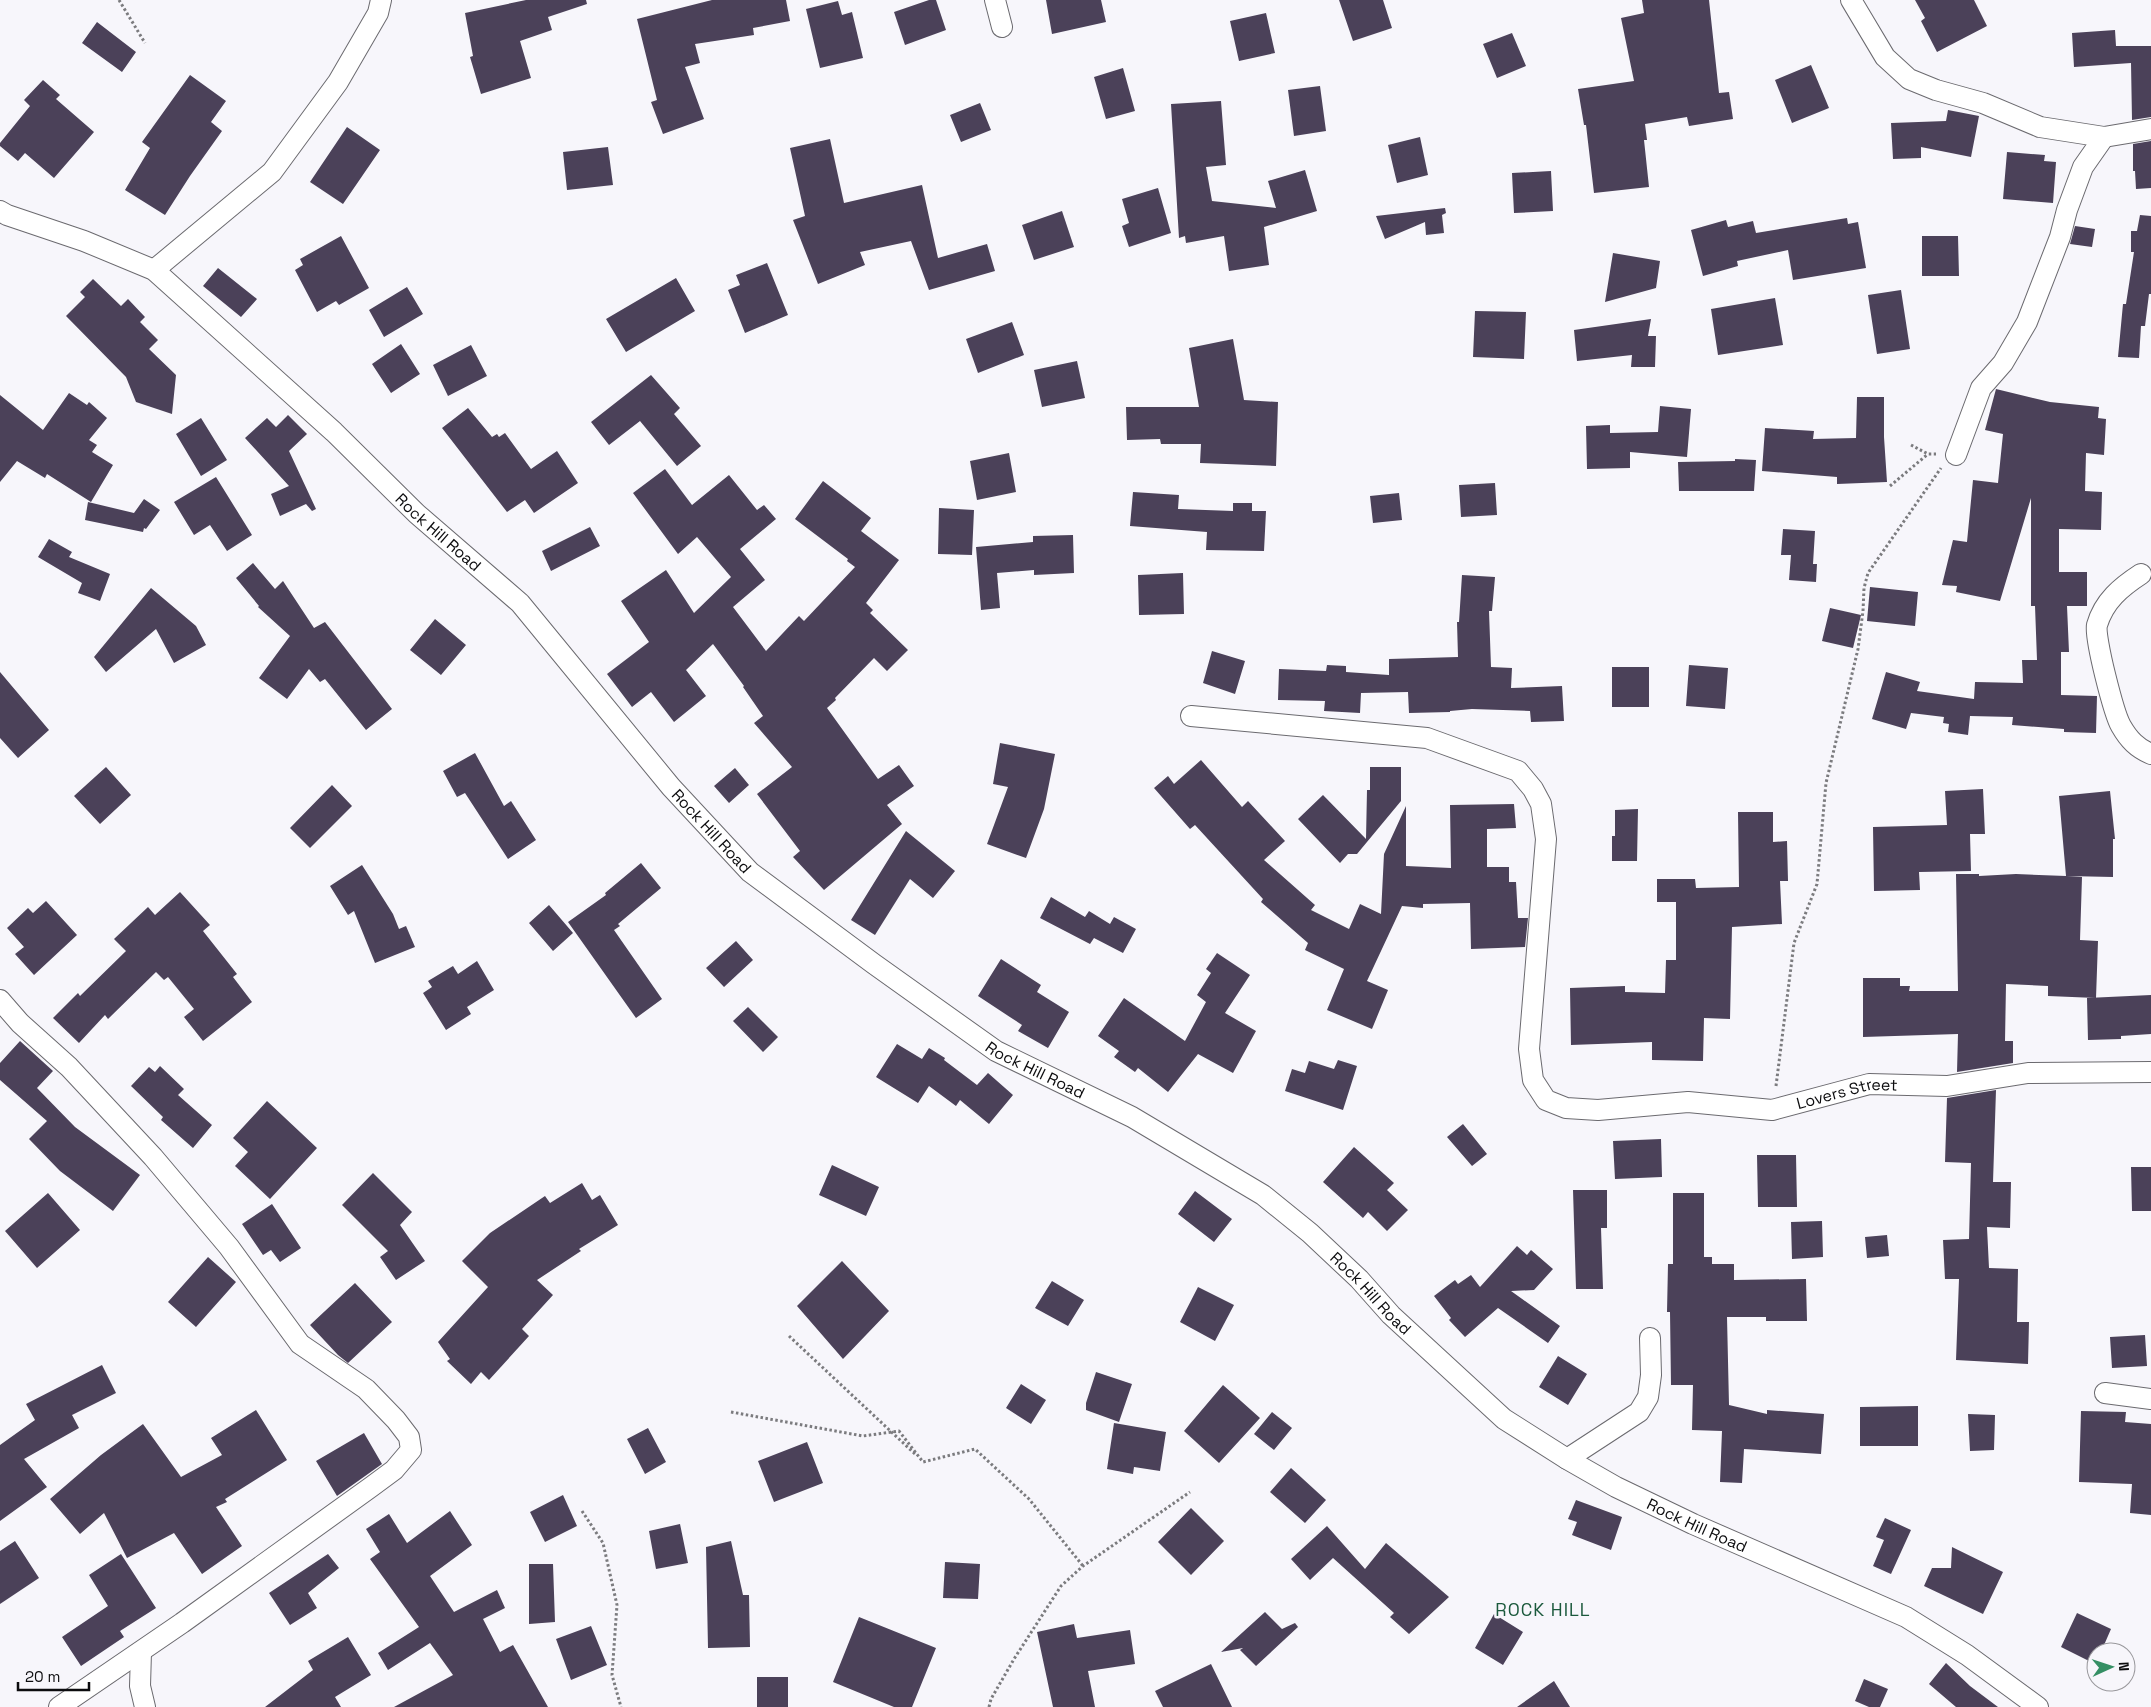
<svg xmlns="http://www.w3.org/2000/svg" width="2151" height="1707" viewBox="0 0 2151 1707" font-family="'Space Grotesk',sans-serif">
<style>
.building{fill:#4b4159}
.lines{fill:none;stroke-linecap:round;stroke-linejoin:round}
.street-casing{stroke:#6b6a6f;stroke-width:22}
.path{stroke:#7b7b7e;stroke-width:3;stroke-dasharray:2.5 2.5;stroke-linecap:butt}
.street{stroke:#fff;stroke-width:20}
.labels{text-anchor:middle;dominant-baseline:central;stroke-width:5;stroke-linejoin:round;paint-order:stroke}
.street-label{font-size:16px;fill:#0c0c0e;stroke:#f7f6fb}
.neighbourhood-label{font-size:18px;letter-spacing:1px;fill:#1b593c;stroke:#f7f6fb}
</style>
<rect width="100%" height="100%" fill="#f7f6fb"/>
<path class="building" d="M526,0H586L587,4L548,17L552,30L520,41L531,78L481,94L470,57L473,56L465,13Z
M712,0H786L790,21L753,28L754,35L695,44L700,63L685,67L704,119L663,134L651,102L657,100L637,19Z
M929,0H936L946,30L905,45L894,12Z
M1046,0H1101L1106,22L1052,34Z
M1339,0H1383L1392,28L1353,41Z
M1642,0H1709L1719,93L1729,92L1733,119L1689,126L1687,117L1645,124L1647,140H1644L1649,187L1594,193L1586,125H1584L1578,89L1634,81L1621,18L1644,13Z
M1915,0H1974L1987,26L1937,52L1921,21L1925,18Z
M838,1L842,15L852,12L863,58L820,68L806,9Z
M1266,13L1275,53L1239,61L1230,21Z
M97,22L136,52L122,72L82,43Z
M2115,30L2116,46H2151V117L2132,120L2131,63L2074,67L2072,33Z
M1512,33L1526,66L1497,78L1483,44Z
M1811,65L1829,108L1792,123L1775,80Z
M1123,68L1135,111L1106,119L1094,77Z
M190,75L226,101L211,122L222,131L190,176L165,215L125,190L150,148L142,142Z
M43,80L60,95L56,99L94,132L54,178L25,153L18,161L0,146V143L30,106L24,100Z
M1320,86L1326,131L1294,136L1288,90Z
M1221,101L1226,165L1206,167L1212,201L1276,208L1268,181L1305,170L1317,211L1264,227L1269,265L1229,271L1224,236L1186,243L1185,236L1179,238L1171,104Z
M980,103L991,130L961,142L950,115Z
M1948,110L1979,116L1971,157L1921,147V158L1893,159L1891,123L1946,121Z
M347,127L380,150L343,204L310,182Z
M1420,137L1428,175L1397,183L1388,145Z
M830,139L844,203L922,185L938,258L987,244L995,271L929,290L911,241L860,252L865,265L818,284L793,220L805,216L790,148Z
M2151,141V188L2136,189L2135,171H2133V144Z
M608,147L613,185L567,190L563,152Z
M2007,152L2045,155L2044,161L2056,162L2053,203L2003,199Z
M1551,171L1553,211L1514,213L1512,173Z
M1158,188L1171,233L1129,247L1122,226L1129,223L1122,199Z
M1445,208L1446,213L1442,215L1444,233L1426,235L1425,222L1385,239L1376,216Z
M1062,211L1074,247L1034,260L1022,225Z
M2140,215L2151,216V294H2149L2145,326H2141L2139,358L2118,357L2123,304H2126L2134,252H2131V231H2137Z
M1847,218L1848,224L1858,222L1866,268L1793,280L1788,250L1737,261L1738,266L1703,276L1691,230L1726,220L1728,227L1753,221L1756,233Z
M2075,226L2095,229L2092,247L2070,244Z
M341,236L369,288L339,305L336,301L317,312L295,270L303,265L300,259Z
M1922,236H1958L1959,276H1922Z
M1613,253L1660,261L1656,288L1605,302Z
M767,263L788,315L745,333L728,290L740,285L736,275Z
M218,268L257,299L241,317L203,286Z
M676,278L695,311L626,352L606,319Z
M93,279L121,306L128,299L145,317L140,322L158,340L149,349L176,375L172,414L136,402L126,377L66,316L85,297L80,292Z
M407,287L423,314L384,337L369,310Z
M1901,290L1910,349L1877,354L1868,295Z
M1775,298L1783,345L1718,355L1711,309Z
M1475,311L1526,312L1524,359L1473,357Z
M1651,319L1648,336H1656L1655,367H1631L1632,355L1577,361L1574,330Z
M1012,322L1024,355L978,373L966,339Z
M1233,339L1244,400L1278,402L1276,466L1200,463L1201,444H1161L1160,439L1127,440L1126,407H1199L1189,348Z
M401,344L420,374L391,393L372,364Z
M471,345L487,376L448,396L433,365Z
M1077,361L1085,398L1042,407L1034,370Z
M651,375L680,408L674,414L701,446L677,466L640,421L609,445L591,422Z
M1996,389L2050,402L2099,407L2098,418L2106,419L2104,455L2086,453L2085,491L2102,492L2101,530L2059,529V572H2087V606H2067L2069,652H2061V695L2097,696L2096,733L2064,732V729L2012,725L2013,717L1970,716L1968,735L1948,732L1949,724L1943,723L1944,717L1911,713L1906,729L1872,719L1886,672L1920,682L1917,691L1974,699L1975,682L2023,683L2022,660H2037L2035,606H2031V498L2000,601L1956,592L1957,586L1942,585L1953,540L1967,542L1973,480L1998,483L2003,434L1985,430Z
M69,393L87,405L89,402L107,418L89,440L97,445L92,452L113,465L91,502L47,474L45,478L17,461L0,482V395L43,430Z
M1857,397H1884V437L1887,482L1837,484V477L1762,471L1765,428L1814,431L1813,439L1856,438Z
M1660,406L1691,409L1687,457L1630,452V468L1587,469L1586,426L1610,425V433L1658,432Z
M468,408L492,437L497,434L499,437L505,433L531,469L557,451L578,483L534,513L525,500L507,512L442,428Z
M288,415L307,434L289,451L316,509L312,511L306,504L280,516L271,494L289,486L245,438L267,418L276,427Z
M201,418L227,460L201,476L176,434Z
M1009,453L1016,492L977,500L970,461Z
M1735,459L1756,460L1754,491H1679L1678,462L1735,461Z
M665,469L692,505L729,475L757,510L764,505L776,519L740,549L765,580L733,607L766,651L799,616L804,621L855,567L847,561L848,559L795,519L823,481L871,518L861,531L899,560L866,603L873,610L870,613L908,650L887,671L874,658L835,698L836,700L827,708L878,779L899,765L914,786L887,805L902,824L824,890L793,857L800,851L757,794L792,767L754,723L763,716L743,687L744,686L713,644L686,670L706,696L674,722L651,692L632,707L607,674L649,642L621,601L666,570L694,613L731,577L697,537L678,554L633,493Z
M216,477L252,535L227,551L210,525L194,535L174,502Z
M1495,483L1497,515L1461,517L1459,485Z
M1133,492L1179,495L1178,509L1233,511V503H1252V511H1266L1264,551L1206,550L1207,532L1130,526Z
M1399,493L1402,520L1373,523L1370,496Z
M144,499L160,510L146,529L144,528L143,532L85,520L88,502L134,513Z
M939,508L974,510L972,555L938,554Z
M590,527L600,546L551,571L542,551Z
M1783,529L1815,531L1813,564H1817L1816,582L1789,580L1791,555H1781Z
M1073,535L1074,573L1034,575V570L997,573L1000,608L981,610L976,547L1033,542V536Z
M49,539L72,552L69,557L110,574L100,601L78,593L82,583L38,557Z
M253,563L275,589L283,581L314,628L325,622L392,709L366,730L325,679L320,682L309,669L287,699L259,678L290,636L258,607L259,606L236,578Z
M1183,573L1184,614L1139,615L1138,575Z
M1462,575L1495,577L1492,611H1489L1491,667L1512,668L1511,688L1562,686L1564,721L1531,722L1530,711L1472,709L1450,711V712L1409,713L1408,692L1361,693L1360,713L1324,711L1325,701L1278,700L1279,669L1326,671L1327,665L1346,666V672L1389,675V659L1458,657L1457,622H1459Z
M1870,587L1918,592L1915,626L1867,621Z
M151,588L196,626L206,645L174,663L156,629L106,672L94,657Z
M1830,608L1861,615L1853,648L1822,641Z
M435,619L466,645L441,675L410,650Z
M1212,651L1245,661L1235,694L1203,683Z
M1689,665L1728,668L1725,709L1686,706Z
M1612,667H1649V707H1612Z
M0,672L49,730L18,758L0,738Z
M1000,743L1055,754L1044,809L1026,858L987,844L1008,787L993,784Z
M475,753L504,806L511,801L536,840L508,859L465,793L457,797L443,771Z
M1201,760L1242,807L1248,801L1285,841L1264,860L1315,905L1311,910L1349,929L1360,904L1381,914L1384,854L1406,806V866L1451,868L1450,805L1514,804L1516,828L1487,829V867H1509V882H1516L1518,918H1528L1525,947L1471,949L1470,903L1423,904V908L1402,906L1367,981L1388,990L1372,1029L1327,1010L1344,969L1305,950L1308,943L1261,902L1263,899L1195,825L1190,829L1154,788L1168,776L1174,784Z
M106,767L131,795L100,824L74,796Z
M1370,767H1401V801L1357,854H1348L1340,863L1298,819L1323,795L1366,839L1367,790H1370Z
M735,768L749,785L729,803L714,786Z
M332,785L352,806L310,848L290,828Z
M1983,789L1985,834H1970L1971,871L1919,872L1920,890L1874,891L1873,827L1947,825L1945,791Z
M2110,791L2115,839H2113V877L2067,876L2082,877L2080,940L2098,941L2096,998L2048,996V986L2006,984L2005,1041H2013V1063L1957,1072L1958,1034L1863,1037V978H1900V986H1910L1909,991H1958L1956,874H1979V876L2016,874L2066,876L2059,796Z
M1638,809L1637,861H1612V836H1615V810Z
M1738,812H1773V842L1787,841L1788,881H1780L1782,924L1732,927L1730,1019L1704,1018L1703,1061L1652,1060V1042L1571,1045L1570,988L1625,986V992L1665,993L1666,960H1676V902H1657V879H1695L1696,888L1739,887Z
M906,831L955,871L933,898L910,879L875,935L851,920Z
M641,863L661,888L618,924L620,926L614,930L662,999L636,1018L568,922L606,895L605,893Z
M362,865L393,914L399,929L406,926L415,947L375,963L354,911L348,915L330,886Z
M180,892L210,925L203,931L237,974L233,977L252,1002L203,1041L184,1017L194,1009L168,977L164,980L156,972L108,1019L105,1015L79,1043L53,1018L78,993L80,996L126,951L114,939L148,907L155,915Z
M1051,897L1085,917L1089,911L1110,924L1114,917L1136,929L1123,953L1094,938L1090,944L1040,918Z
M46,901L77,935L34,975L15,954L24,947L7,928L28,908L33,913Z
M549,905L573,933L553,951L529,923Z
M736,941L753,960L724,987L706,968Z
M1217,953L1250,975L1225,1013L1256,1031L1233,1073L1198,1054L1168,1092L1138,1068L1135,1072L1114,1057L1119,1051L1098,1036L1124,998L1185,1041L1206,1002L1197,995L1211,973L1206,969Z
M1001,959L1041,985L1037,992L1069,1012L1048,1048L1018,1031L1022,1025L978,996Z
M477,961L494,990L467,1007L471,1014L446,1030L423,993L432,987L428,981L453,966L458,974Z
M2151,995V1034L2121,1036V1039L2088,1040L2087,998Z
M748,1007L778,1037L763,1052L733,1021Z
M20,1041L53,1071L37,1088L75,1127L140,1175L113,1211L60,1171L29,1139L47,1121L0,1080V1063Z
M897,1044L922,1059L929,1048L945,1058L944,1060L977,1085L988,1073L1013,1095L989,1124L960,1100L956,1106L929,1086L918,1103L876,1077Z
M1338,1060L1357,1066L1343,1110L1285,1091L1292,1069L1305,1073L1309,1061L1334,1069Z
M160,1066L184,1089L178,1095L212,1125L193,1148L161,1120L163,1117L131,1086L149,1067L155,1072Z
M1996,1090L1993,1182H2011L2010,1228L1987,1227L1989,1268L2018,1269L2017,1322H2029L2028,1364L1956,1360L1959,1279H1945L1943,1240L1969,1239L1971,1163L1945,1162L1947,1098Z
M267,1101L317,1148L270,1199L235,1166L248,1152L233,1138Z
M1463,1124L1487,1154L1472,1166L1447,1137Z
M1661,1139L1662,1177L1615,1179L1613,1141Z
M1354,1147L1394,1183L1387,1190L1408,1210L1387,1231L1368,1212L1363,1218L1323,1182Z
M1757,1155H1796L1797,1207H1758Z
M832,1165L879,1187L866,1216L819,1195Z
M2131,1167H2151V1211H2132Z
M373,1173L412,1212L400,1225L425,1261L396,1280L380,1257L388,1251L342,1205Z
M582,1183L592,1200L600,1195L618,1225L579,1249L581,1251L537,1280L553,1295L522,1329L529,1336L489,1380L481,1372L471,1384L447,1361L450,1359L438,1342L488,1287L462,1261L490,1233L545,1196L550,1203Z
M1573,1190H1607V1228H1601L1603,1289H1576Z
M1195,1191L1232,1219L1214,1242L1178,1214Z
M48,1193L80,1230L37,1268L5,1231Z
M1673,1193H1704V1257H1712V1264H1734V1280L1806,1279L1807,1321H1766V1317H1727L1729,1405L1767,1414V1410L1824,1414L1821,1454L1744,1449L1742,1483L1720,1482L1722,1431L1692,1430L1693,1385H1671L1670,1312H1667L1668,1264H1673Z
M272,1204L301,1248L280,1262L271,1250L263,1255L242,1224Z
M1822,1221L1823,1257L1792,1259L1791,1222Z
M1887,1235L1889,1256L1867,1258L1865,1237Z
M1517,1246L1527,1255L1531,1250L1553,1269L1534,1290L1511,1291L1560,1326L1548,1343L1498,1308L1465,1337L1449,1320L1451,1318L1434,1296L1455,1280L1458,1284L1471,1275L1480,1287Z
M208,1257L236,1282L196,1327L168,1302Z
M842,1261L889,1311L843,1359L797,1306Z
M1052,1281L1084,1300L1068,1326L1035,1308Z
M355,1283L392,1322L348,1363L338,1355L310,1325Z
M1198,1287L1234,1305L1215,1341L1180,1322Z
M2145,1335L2147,1366L2112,1368L2110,1337Z
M1558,1356L1587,1374L1568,1405L1539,1387Z
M102,1365L116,1393L72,1415L79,1428L24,1459L47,1487L0,1521V1445L35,1420L26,1404Z
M1096,1372L1132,1384L1119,1422L1086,1410V1403Z
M1021,1384L1046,1400L1031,1424L1006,1408Z
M1223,1385L1260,1418L1219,1463L1184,1431Z
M1918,1406V1446H1860V1407Z
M256,1410L287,1460L225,1499L227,1502L216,1507L242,1546L202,1574L174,1533L127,1558L104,1513L80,1534L50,1499L101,1455L143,1424L181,1477L222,1455L211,1438Z
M2081,1411L2126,1412L2125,1422L2151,1424V1515L2130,1513L2132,1484L2079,1482Z
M1272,1412L1292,1428L1274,1450L1254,1434Z
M1968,1414L1995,1415L1994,1450L1970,1451Z
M1114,1423L1166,1432L1160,1471L1134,1467L1133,1474L1107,1469Z
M648,1428L666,1462L645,1474L627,1439Z
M364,1433L382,1464L337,1496L316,1461Z
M807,1442L823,1483L774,1502L758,1461Z
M1291,1468L1326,1500L1305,1523L1270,1492Z
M563,1495L577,1526L545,1542L530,1512Z
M1576,1500L1622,1517L1611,1550L1572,1535L1577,1522L1568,1519Z
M1191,1508L1224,1541L1191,1575L1158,1542Z
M450,1511L472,1545L430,1576L454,1612L497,1590L505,1608L483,1619L500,1652L513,1645L548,1707H394L453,1675L430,1643L388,1670L378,1653L419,1627L370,1559L380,1552L366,1529L389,1514L407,1543Z
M1885,1518L1911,1530L1891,1574L1873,1566L1884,1540L1876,1537Z
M680,1524L688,1563L656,1569L649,1531Z
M1327,1526L1365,1569L1386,1543L1449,1597L1409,1634L1390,1617L1394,1613L1333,1558L1310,1580L1291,1559Z
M15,1541L39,1578L0,1604V1551Z
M731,1541L743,1595H749L750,1647L708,1648L706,1547Z
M1952,1547L2003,1572L1983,1614L1924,1586L1932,1568H1951Z
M121,1554L156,1608L120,1631L124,1637L81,1666L62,1637L108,1606L89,1575Z
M328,1554L339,1568L308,1593L317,1608L290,1625L269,1593Z
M945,1562L980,1564L978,1599L943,1598Z
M529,1564H553L555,1622L529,1624Z
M1265,1612L1282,1629L1295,1623L1298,1627L1256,1666L1240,1650L1243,1648L1221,1652Z
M2077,1613L2111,1629L2101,1652H2096L2095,1664L2061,1647Z
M1494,1614L1523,1632L1503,1665L1475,1648Z
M859,1617L936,1648L912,1707H894L833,1682Z
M1074,1624L1077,1638L1130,1630L1135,1664L1088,1671L1095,1707H1053L1037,1632Z
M591,1626L607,1665L571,1680L556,1639Z
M348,1637L371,1675L335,1697L341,1707H265L313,1670L308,1661Z
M1946,1663L1970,1686L1998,1707H1956L1929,1684Z
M1211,1664L1232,1707H1163L1155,1691Z
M757,1677H788V1707H757Z
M1864,1679L1888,1689L1880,1707H1869L1855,1701Z
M1554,1681L1570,1707H1517Z"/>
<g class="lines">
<defs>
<g id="street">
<path d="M995,0L1002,27"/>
<path d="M1851,0L1885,57L1909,79L1936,90L1983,103L2040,127L2104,137L2151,129"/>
<path id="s1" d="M0,211L7,215L84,241L154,270L334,432L417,514L520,603L671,787L750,872L874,964L996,1051L1132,1117L1263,1195L1310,1233L1359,1279L1391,1315L1504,1419L1567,1459L1616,1487L1693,1524L1906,1617L1967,1655L2038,1707"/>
<path d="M154,270L272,172L338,82L378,13L381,0"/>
<path d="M1956,455L1981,388L2003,363L2027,322L2060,237L2067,210L2083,167L2104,137"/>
<path d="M2141,574C2121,587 2104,601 2097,625C2094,637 2114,714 2121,726C2129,740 2137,748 2151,754"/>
<path id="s2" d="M1191,716L1427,738L1518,771L1533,789L1541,804L1546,839L1529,1049L1533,1080L1546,1100L1566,1108L1598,1110L1688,1102L1772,1110L1869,1084L1947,1086L2028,1073L2151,1072"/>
<path d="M0,1000L20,1023L69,1067L153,1157L229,1247L300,1344L366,1389L396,1420L409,1437L411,1450L394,1470L371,1487L182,1623L59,1707"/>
<path d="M2105,1393L2151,1399"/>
<path d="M1567,1459L1639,1412L1648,1397L1651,1375L1650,1338"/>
<path d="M141,1652L140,1686L145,1707"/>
</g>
</defs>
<use href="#street" class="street-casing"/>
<path class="path" d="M119,0L145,43
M1911,445L1928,454H1936
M1890,486L1928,454
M1776,1086L1794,943L1817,884L1826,783L1858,649L1863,611L1864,588L1868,573L1941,468
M789,1336L915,1454
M731,1412L863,1436L899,1431L923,1462L975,1449L1029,1499L1083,1566
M582,1511L603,1543L617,1605L612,1675L621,1707
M989,1707L991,1699L1014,1659L1061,1586L1083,1566L1190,1492"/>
<use href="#street" class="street"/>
</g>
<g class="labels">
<g class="street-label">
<text stroke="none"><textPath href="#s1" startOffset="552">Rock Hill Road</textPath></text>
<text stroke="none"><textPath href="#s1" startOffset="958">Rock Hill Road</textPath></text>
<text stroke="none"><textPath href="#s1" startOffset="1362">Rock Hill Road</textPath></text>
<text stroke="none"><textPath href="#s2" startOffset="981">Lovers Street</textPath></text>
<text stroke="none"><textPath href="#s1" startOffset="1768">Rock Hill Road</textPath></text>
<text stroke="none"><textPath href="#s1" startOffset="2172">Rock Hill Road</textPath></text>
</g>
<g class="neighbourhood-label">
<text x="1543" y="1609">ROCK HILL</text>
</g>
</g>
<g transform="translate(2111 1667) rotate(87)"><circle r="24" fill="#f7f6fb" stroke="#99989c"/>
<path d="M0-4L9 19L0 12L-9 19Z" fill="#358f64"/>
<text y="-8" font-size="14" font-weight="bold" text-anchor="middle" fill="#0c0c0e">N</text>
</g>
<path d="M18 1682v8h71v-8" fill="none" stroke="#0c0c0e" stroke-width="2.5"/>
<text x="25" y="1682" font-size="15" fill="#0c0c0e" stroke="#f7f6fb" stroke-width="4" paint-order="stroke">20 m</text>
</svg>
